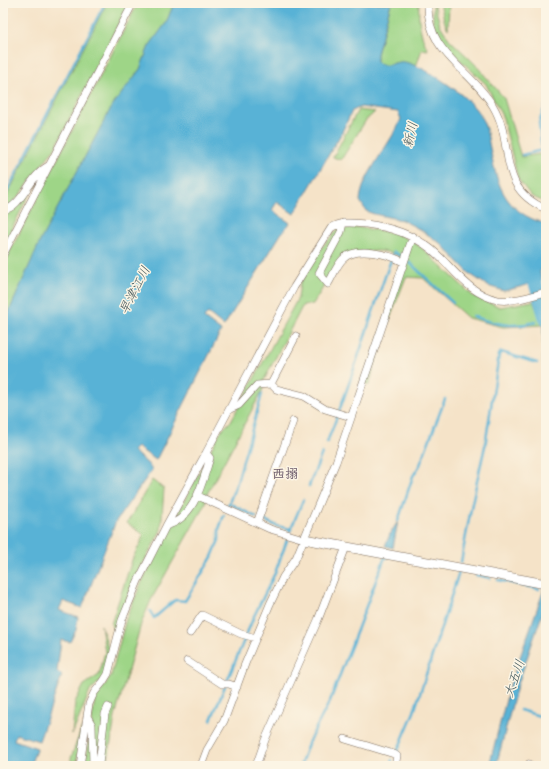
<svg xmlns="http://www.w3.org/2000/svg" width="549" height="769" viewBox="0 0 549 769" font-family="'Gochi Hand','Klee One',sans-serif">
<style>
.green{fill:#9ed587;stroke:#6c8052}
.water{fill:#59b2d6;stroke:#4a6e7a}
.lines{fill:none;stroke-linecap:round;stroke-linejoin:round}
.stream{stroke:#59b2d6;stroke-width:2.5}
.river{stroke:#59b2d6;stroke-width:14}
.street-casing{stroke:#7c6b5a;stroke-width:8}
.secondary-casing{stroke:#7c6b5a;stroke-width:10}
.street{stroke:#fff;stroke-width:7}
.secondary{stroke:#fff;stroke-width:9}
.labels{text-anchor:middle;dominant-baseline:central;stroke-width:3;stroke-linejoin:round;paint-order:stroke}
.water-label{font-size:13px;font-style:italic;fill:#465a5e;stroke:#fcf5e5}
.neighbourhood-label{font-size:13px;font-weight:bold;fill:#6a5969;stroke:#fcf5e5}
</style>
<rect width="100%" height="100%" fill="#fcf5e5"/>
<filter id="ink" filterUnits="userSpaceOnUse"><feTurbulence type="fractalNoise" baseFrequency=".025" numOctaves="2"/><feDisplacementMap in="SourceGraphic" scale="8" xChannelSelector="R" yChannelSelector="G"/><feConvolveMatrix kernelMatrix="1 2 1 2 8 2 1 2 1" color-interpolation-filters="sRGB"/></filter>
<filter id="wash" filterUnits="userSpaceOnUse"><feTurbulence type="fractalNoise" baseFrequency=".012" numOctaves="4" result="noise"/><feDisplacementMap in="SourceGraphic" scale="16" xChannelSelector="R" yChannelSelector="G"/><feGaussianBlur stdDeviation="0.9" result="paint"/><feColorMatrix in="noise" values="0 0 0 0 0 0 0 0 0 0 0 0 0 0 0 0 0 1.4 0 .05"/><feComposite in="paint" operator="in"/></filter>
<g filter="url(#wash)">
<rect width="100%" height="100%" fill="#f5e3c8"/>
<path class="green" d="M107,3H129L54,150C38,167 24,194 8,207L3,206V203Z
M138,3H185L3,338L4,263Z
M391,3H419C418,20 420,35 428,50L422,49L416,67C451,86 466,92 486,128L396,63L386,66L377,62V54Z
M433,3H434L440,25L449,39L474,63L504,98L521,157L540,154L546,174V203L531,196L518,179L503,118L486,84L444,45L433,23Z
M440,3H449L448,29L445,23Z
M358,110L375,112L366,120L341,160L333,157Z
M37,178L3,247V213L7,214L15,209Z
M355,227L396,233L421,247L473,296L500,307L533,301L543,325L503,327L468,318L423,278L406,277L386,329L369,385L364,384L406,262C385,244 365,252 341,258L313,304L303,305L264,380L263,389L207,494L205,504L151,600L141,624L115,717L107,766H85L95,699L111,676L126,619L141,584L220,432L231,421L298,298L300,283L322,247L337,230Z
M152,480L164,489L161,530L135,579L120,617L115,635L111,624L132,560L144,535L127,523Z
M101,625L110,653L104,677L90,691L72,735L75,702L84,685L99,675L105,652Z
M82,727L76,766H71V758Z"/>
<path class="water" d="M174,3H391L377,54V62C387,70 394,60 405,62C426,67 460,91 474,107C483,117 487,130 489,143C497,184 502,211 546,224V267L542,268L540,272L542,282L539,284L531,285L529,280L527,285L504,291L488,286L470,274L440,243L421,230L402,220L374,214L366,211L360,201C361,176 391,144 401,119L398,112L361,107L352,111L341,134L294,214L277,202L272,210L290,223L281,234L224,326L208,313L204,318L221,331L156,460L137,447L133,451L148,464L152,470L116,521L82,608L63,601L59,610L78,617L76,630L70,642L61,640L57,672L62,675L39,741L16,734L14,740L37,748L32,760V766H3V325L41,239L112,106L140,69L149,46L166,23Z
M546,304V385L543,363V325L537,307Z
M398,521L393,548L385,546L390,534Z
M546,578V603L516,690L496,766H489L509,688L543,592Z"/>
<g class="lines">
<path class="stream" d="M542,151L546,167
M522,155L542,150L539,123L546,104
M3,199L105,3
M409,262L453,303
M473,316C492,324 515,328 536,322
M327,442C353,380 370,315 394,252L400,256
M309,486L322,453
M229,503L237,482L262,394
M228,505L229,503L256,517
M262,519L277,526L291,529
M398,521L413,476L420,465L445,399
M290,531L303,500
M461,562L472,503L485,446L499,355L501,352L537,363
M476,575L490,578
M498,580L539,589
M150,611L154,618L175,600L185,601L212,557L219,540V529L224,515
M520,710L546,718
M211,720L254,616L275,573L287,540
M397,752L414,712L459,572
M300,766L309,741L330,701L385,557L387,558
M390,766L392,760"/>
<path class="river" d="M528,268L536,285L546,319"/>
</g>
</g>
<g filter="url(#ink)">
<g class="lines">
<defs>
<path id="street" d="M428,3C426,53 470,68 493,106C516,144 494,187 546,209
M3,210C22,208 29,176 48,166
M343,223L341,232L319,273L328,284C333,276 336,266 343,259C356,246 389,254 403,262
M3,255L133,3
M271,384L296,336
M230,409L239,405L257,385L271,384L276,389L304,396L325,409L351,417
M198,496L270,529L304,539
M257,523L293,421
M166,526L206,453
M190,633L202,615L241,634L256,638
M187,661L222,684H229L237,687
M345,739L394,754L397,756L395,766
M80,766L87,716
M93,766L92,725L87,716L89,704L94,693L103,682L108,674L122,620L138,581L166,526C195,518 202,483 210,458L206,453L294,287L331,228C342,221 354,223 366,224C391,227 412,234 431,249C453,267 468,294 498,300C513,302 531,296 546,292
M101,766L99,764L105,714L108,707
M201,766L207,750L224,721L245,664L270,604L283,577L296,558L336,462L413,236
M256,766L265,740L318,620L346,547
M528,766L529,764"/>
<path id="secondary" d="M304,539L546,584"/>
</defs>
<use href="#street" class="street-casing"/>
<use href="#secondary" class="secondary-casing"/>
<use href="#street" class="street"/>
<use href="#secondary" class="secondary"/>
</g>
</g>
<g class="labels">
<g class="water-label">
<text transform="translate(412 135) rotate(-77)">新川</text>
<text transform="translate(136 291) rotate(-63)">早津江川</text>
<text transform="translate(516 679) rotate(-71)">大五川</text>
</g>
<g class="neighbourhood-label">
<text x="285" y="475">西搦</text>
</g>
</g>
<rect width="549" height="769" fill="none" stroke="#fcf5e5" stroke-width="16"/>
</svg>
